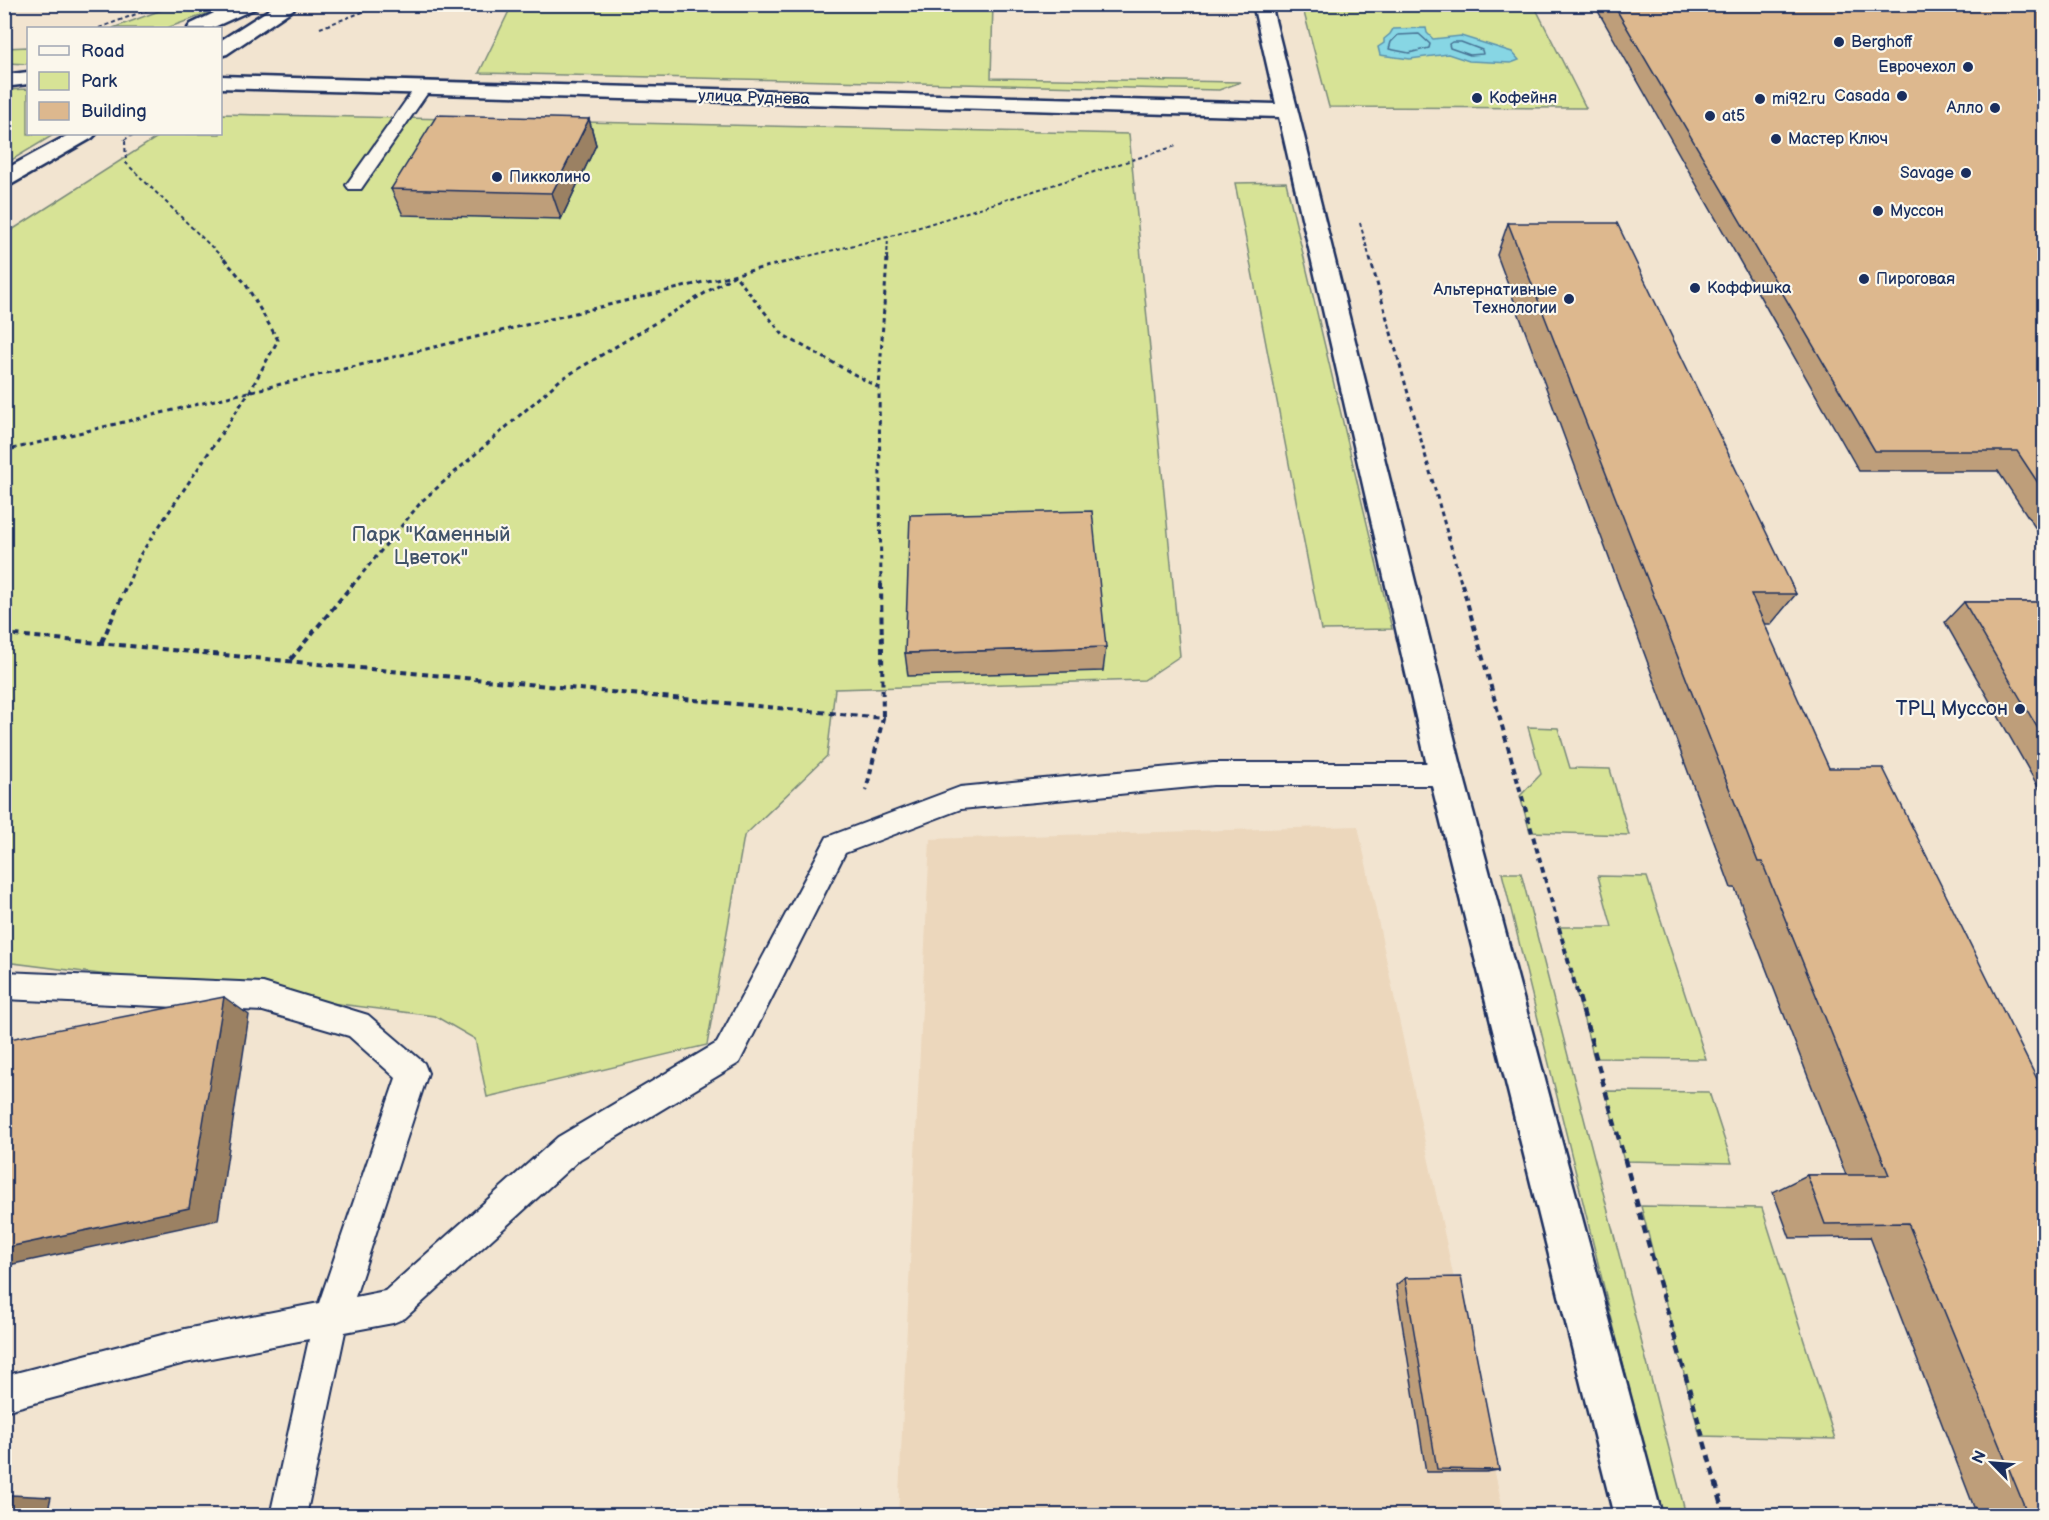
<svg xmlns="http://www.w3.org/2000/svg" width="2049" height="1520" viewBox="0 0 2049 1520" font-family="'Balsamiq Sans',sans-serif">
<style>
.built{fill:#ecd7bc}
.green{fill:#d7e396;stroke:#79897a;stroke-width:1.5}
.water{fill:#87d6e4;stroke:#5c93ae;stroke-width:1.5}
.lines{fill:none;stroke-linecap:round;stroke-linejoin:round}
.shore{stroke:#467294;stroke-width:1.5}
.lane-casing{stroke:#1b2f5e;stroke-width:4}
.secondary-casing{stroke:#1b2f5e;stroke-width:5}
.primary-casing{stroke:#1b2f5e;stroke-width:5}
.path-far3{stroke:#1b2f5e;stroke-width:2;stroke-dasharray:4 3;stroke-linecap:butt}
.path-far2{stroke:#1b2f5e;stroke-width:3;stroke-dasharray:4.5 4;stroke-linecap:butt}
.path-far1{stroke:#1b2f5e;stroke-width:4;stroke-dasharray:6 4.5;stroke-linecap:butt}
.path{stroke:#1b2f5e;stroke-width:4.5;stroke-dasharray:8 6;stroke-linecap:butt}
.lane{fill:#fbf7ec;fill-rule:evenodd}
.secondary{fill:#fbf7ec;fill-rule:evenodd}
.primary{fill:#fbf7ec;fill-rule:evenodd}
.wall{fill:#be9e7a;stroke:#1b2f5e;stroke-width:1.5}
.shaded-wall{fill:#9b8163;stroke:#1b2f5e;stroke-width:1.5}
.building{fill:#ddb88e;stroke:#1b2f5e;stroke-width:1.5}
.poi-dot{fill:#1b2f5e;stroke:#fbf7ec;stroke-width:2}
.labels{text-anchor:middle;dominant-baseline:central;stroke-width:4.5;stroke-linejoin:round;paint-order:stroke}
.far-poi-label{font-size:16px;fill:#1b2f5e;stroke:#fbf7ec;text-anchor:start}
.far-street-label{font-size:16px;fill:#1b2f5e;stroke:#fbf7ec}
.park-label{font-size:20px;fill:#415369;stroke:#fbf7ec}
.poi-label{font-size:20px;fill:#1b2f5e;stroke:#fbf7ec;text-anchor:end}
</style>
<rect width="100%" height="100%" fill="#f2e4d0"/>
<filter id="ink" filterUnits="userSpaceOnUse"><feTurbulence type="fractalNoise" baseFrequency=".0167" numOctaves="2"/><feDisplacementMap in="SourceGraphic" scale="12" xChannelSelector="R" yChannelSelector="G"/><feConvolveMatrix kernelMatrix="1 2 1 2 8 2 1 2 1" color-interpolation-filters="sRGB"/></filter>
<g filter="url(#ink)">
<path class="built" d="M1358,826L1504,1515L898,1516L930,839Z"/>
<path class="green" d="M993,4L991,78L1241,82L1219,90L479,73L512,5Z
M175,5H231L167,28H113Z
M1302,5H1534L1586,108L1329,107Z
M28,47V64L5,63V48Z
M28,89V134H55L5,164V90Z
M221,114L1129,134L1180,656L1144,680L835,689L827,756L744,836L707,1045L487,1097L475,1039L435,1016L5,962L4,235L162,134H220Z
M1286,182L1392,629L1321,630L1235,183Z
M1528,727L1558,728L1570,768L1610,769L1629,835L1530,832L1520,796L1541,774Z
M1502,873H1521L1686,1515H1660Z
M1598,876L1647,877L1706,1059L1594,1058L1559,927H1612Z
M1605,1091L1709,1092L1732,1163L1624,1161Z
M1641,1206L1762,1208L1835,1439L1700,1436Z"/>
<path class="water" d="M1426,28L1427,33L1433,39L1461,36L1512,52L1519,60L1511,63L1469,61L1448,54L1410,59L1380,55L1378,47L1384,43V39L1390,34L1393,29Z"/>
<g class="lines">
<path class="shore" d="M1419,34L1430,44L1429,48L1409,53L1389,49L1391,42L1398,35Z
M1452,42H1461L1482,50L1483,54L1470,55L1450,48L1449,44Z"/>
<defs>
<path id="lane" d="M423,83L431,88L361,189H349L346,185L349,181L417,85Z
M1213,763H1446L1455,766L1459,774L1455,782L1446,785H1213L961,809L845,853L739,1063L580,1159L405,1318L393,1323L345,1332L306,1516H270L309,1339L185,1363L4,1411V1376L185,1329L319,1303L396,1078L349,1036L263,1011L4,999V972L263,983L368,1015L424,1063L428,1073L355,1297L385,1291L558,1137L717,1043L827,837L960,787Z"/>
<path id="secondary" d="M1253,4H1271L1463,774L1662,1516H1614L1429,774L1279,117L220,88V76L1276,104Z"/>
<path id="primary" d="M233,4H258L256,8L212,28H188L191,24Z
M278,4H301L227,54L220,56V41Z
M28,72V84L4,87V75Z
M70,134H96L92,138L12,184L4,185V170Z"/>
</defs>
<use href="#lane" class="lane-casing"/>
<use href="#secondary" class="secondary-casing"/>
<use href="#primary" class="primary-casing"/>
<path class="path-far3" d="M330,9L338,4
M99,28L163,4
M320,28L384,4
M124,140L134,134
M125,141L126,163L224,259
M1360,223L1370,259
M796,259L888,237L1176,146
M887,259L888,237"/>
<path class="path-far2" d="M1370,258L1462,586
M4,451L803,258
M127,586L140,555L250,391L278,340L245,283L223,258
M352,586L422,501L560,380L735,275L783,335L879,388
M881,586L879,388L887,258"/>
<path class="path-far1" d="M881,584L883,718
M1462,584L1579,999
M4,634L883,718L866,791
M102,642L127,584
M291,659L353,584"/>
<path class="path" d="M1579,997L1725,1516"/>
<use href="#lane" class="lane"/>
<use href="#secondary" class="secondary"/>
<use href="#primary" class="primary"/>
</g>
<path class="wall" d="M1594,4H2044V541L1998,471H1859Z
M589,119L596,145L561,219L403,215L391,189Z
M1508,223L1796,594L1771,624H1765L2044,1515H1977L1870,1237L1790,1238L1773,1192L1807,1175H1846L1735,888H1731L1497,255Z
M1964,602H2044V797L1945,622Z
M1106,647L1103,671L908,676L905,653Z
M1405,1278L1499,1470L1486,1472H1426L1396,1285Z"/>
<path class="shaded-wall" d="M589,119L596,145L561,219L552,193Z
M224,997L249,1015L218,1220L4,1266V1248Z
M11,1495L51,1497L47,1515H7Z"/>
<path class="building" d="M1613,4H2044V492L2017,451H1875Z
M437,115L589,119L552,193L391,189Z
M1508,223H1617L1796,594H1751L1829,768H1883L2044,1093V1515H2028L1908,1223L1825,1224L1807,1175H1889L1762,862H1758Z
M1092,511L1106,647L905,653L910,515Z
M1964,602H2044V739Z
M224,997L189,1208L4,1248V1040Z
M1461,1277L1499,1470L1437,1469L1405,1278Z
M11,1495L7,1515H4V1496Z"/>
</g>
<g class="poi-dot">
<circle cx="1839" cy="42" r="6"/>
<circle cx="1968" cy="67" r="6"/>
<circle cx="1902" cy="96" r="6"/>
<circle cx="1477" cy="98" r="6"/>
<circle cx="1760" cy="99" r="6"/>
<circle cx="1995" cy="108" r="6"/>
<circle cx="1710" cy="116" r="6"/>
<circle cx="1776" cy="139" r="6"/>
<circle cx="1966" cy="173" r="6"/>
<circle cx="497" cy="177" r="6"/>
<circle cx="1878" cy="211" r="6"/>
<circle cx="1864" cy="279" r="6"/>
<circle cx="1695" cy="288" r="6"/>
<circle cx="1569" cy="299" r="6"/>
<circle cx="2020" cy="709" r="6"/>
</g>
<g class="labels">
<g class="far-poi-label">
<text x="1851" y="42">Berghoff</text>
<text x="1956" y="67" text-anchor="end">Еврочехол</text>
<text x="1890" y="96" text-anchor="end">Casada</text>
<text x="1489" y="98">Кофейня</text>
<text x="1772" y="99">mi92.ru</text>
<text x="1983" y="108" text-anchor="end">Алло</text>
<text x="1722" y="116">at5</text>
<text x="1788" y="139">Мастер Ключ</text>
<text x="1954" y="173" text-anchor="end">Savage</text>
<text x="509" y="177">Пикколино</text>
<text x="1890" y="211">Муссон</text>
<text x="1876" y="279">Пироговая</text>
<text x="1707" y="288">Коффишка</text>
<text x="1557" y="290" text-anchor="end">Альтернативные<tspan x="1557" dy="18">Технологии</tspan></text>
</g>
<g class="far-street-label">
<text transform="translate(754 98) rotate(2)">улица Руднева</text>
</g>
<g class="park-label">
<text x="431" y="535">Парк "Каменный<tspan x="431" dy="23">Цветок"</tspan></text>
</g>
<g class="poi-label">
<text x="2008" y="709">ТРЦ Муссон</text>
</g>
</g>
<rect width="2049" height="1520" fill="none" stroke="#fbf7ec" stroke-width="24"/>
<rect x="12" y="12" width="2025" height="1496" fill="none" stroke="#1b2f5e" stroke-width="2" filter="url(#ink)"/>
<rect x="27" y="27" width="195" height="108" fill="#fbf7ec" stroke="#a1a7b3" stroke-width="1.5"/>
<rect x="39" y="46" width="30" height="9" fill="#fbf7ec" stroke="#a1a7b3" stroke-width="1.5"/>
<text x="81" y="57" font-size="18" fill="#1b2f5e">Road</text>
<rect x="39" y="72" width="30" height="18" fill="#d7e396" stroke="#a1a7b3" stroke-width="1.5"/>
<text x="81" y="87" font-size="18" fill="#1b2f5e">Park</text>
<rect x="39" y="102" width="30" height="18" fill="#ddb88e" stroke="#a1a7b3" stroke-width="1.5"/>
<text x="81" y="117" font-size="18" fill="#1b2f5e">Building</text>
<g transform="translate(1992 1463) rotate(295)" stroke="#fbf7ec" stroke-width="4.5" paint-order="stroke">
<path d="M0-4.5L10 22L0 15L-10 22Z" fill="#1b2f5e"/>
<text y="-9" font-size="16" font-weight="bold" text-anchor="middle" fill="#1b2f5e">N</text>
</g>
</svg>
